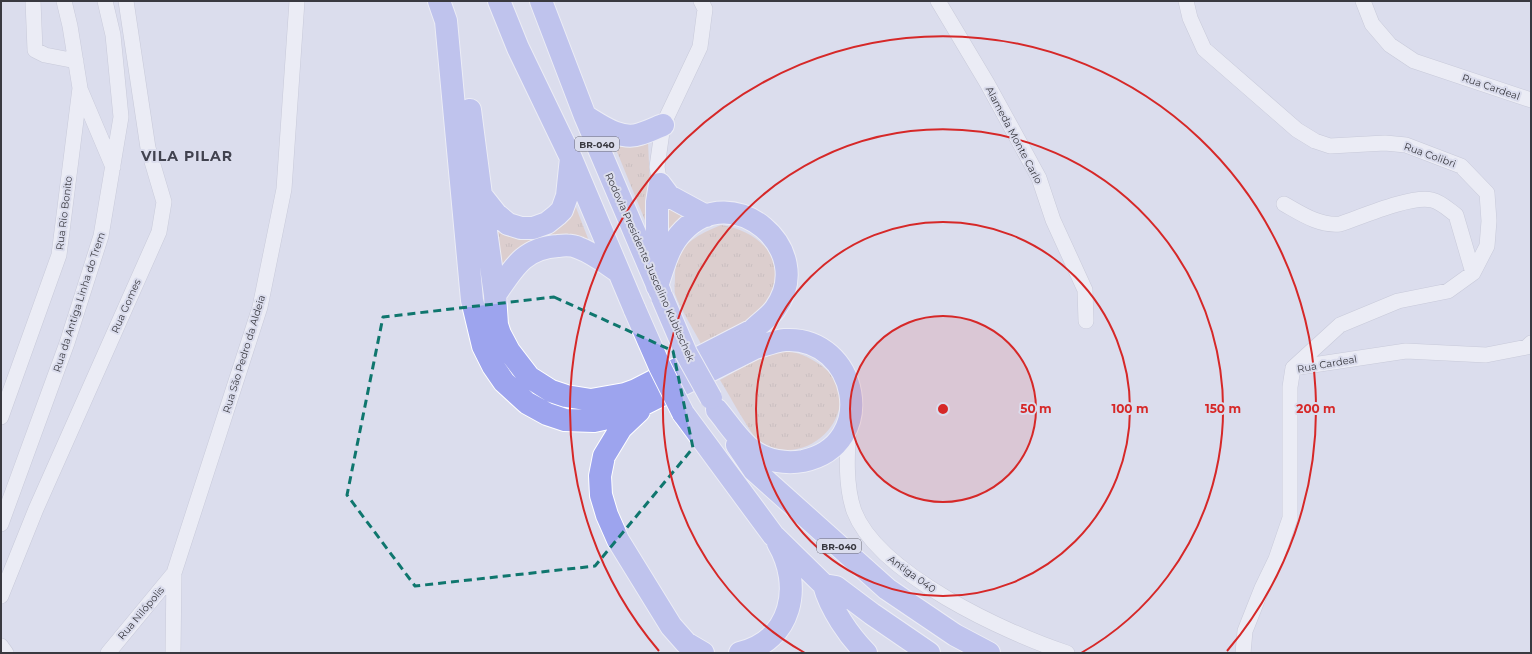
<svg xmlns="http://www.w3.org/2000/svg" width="1532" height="654" viewBox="0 0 1532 654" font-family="Montserrat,sans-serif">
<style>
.grass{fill:url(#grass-tufts)}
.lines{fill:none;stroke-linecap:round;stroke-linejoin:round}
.minor-casing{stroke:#b2b4c3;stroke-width:16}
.highway-casing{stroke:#fff;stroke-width:24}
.minor{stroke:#fff;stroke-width:15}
.highway{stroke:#9da4ee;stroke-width:22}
.highway-bridge-casing{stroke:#fff;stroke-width:24;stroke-linecap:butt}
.highway-bridge{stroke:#9da4ee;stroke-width:22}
.marked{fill:none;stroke:#0f766e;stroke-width:3;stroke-dasharray:8 5;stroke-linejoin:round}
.ring{fill:none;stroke:#d62828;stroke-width:2}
.labels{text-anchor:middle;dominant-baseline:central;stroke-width:4;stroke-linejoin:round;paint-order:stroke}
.shield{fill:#dbdded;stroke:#6a6a74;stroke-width:1}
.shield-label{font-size:9px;font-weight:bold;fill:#393940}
.street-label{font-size:10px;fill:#393940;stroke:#dbdded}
.district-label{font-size:14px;font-weight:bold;letter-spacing:1px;fill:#41424f;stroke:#dbdded}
.centre{fill:#d62828;stroke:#dbdded;stroke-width:2}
.ring-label{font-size:12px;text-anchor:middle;font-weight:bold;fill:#d62828;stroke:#dbdded;stroke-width:4;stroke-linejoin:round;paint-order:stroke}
</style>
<defs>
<pattern id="grass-tufts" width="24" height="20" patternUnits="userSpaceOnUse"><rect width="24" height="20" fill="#debda9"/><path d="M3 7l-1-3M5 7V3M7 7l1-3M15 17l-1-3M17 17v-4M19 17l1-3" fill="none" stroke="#b59b8b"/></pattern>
</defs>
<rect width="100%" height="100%" fill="#dbdded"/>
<path class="grass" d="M613,142H648L652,229L649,230Z
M664,202L688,216L665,237Z
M575,205L589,241L537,239L521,247L499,271L496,220L511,233Z
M721,225C772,233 795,276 755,316C746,324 715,339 702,346C695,331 680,309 675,294C674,289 675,283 675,278C674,246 695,236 721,225Z
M782,351C796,351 804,355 816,362C877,399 809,479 757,439C750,433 727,391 720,380L752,362Z"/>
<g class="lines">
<defs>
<path id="minor" d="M33,1L35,50L45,55L76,61
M938,1L987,83L1039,178L1053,220L1085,290L1086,321
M1186,1L1190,18L1204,49L1297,130L1315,141L1330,146L1385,143L1406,145L1461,166L1487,193L1489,221L1487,246L1473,273L1448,291L1398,301L1340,325L1293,368
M1363,1L1372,24L1390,45L1414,61L1531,100
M80,89L113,167
M660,184L657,167L663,125L700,47L705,9L701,1
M1284,204C1302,214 1319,226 1340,224C1361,217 1411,195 1432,200C1441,202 1449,210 1456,215L1473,273
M1293,368L1406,351L1486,355L1527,347L1531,343
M1,417L59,255L80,88L70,26L64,1
M849,426C847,453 845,485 854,511C878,574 1006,633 1067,653
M1,524L67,343L101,236L121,117L113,35L105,1
M1,596L36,509L159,232L164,202L148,148L126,1
M1,646L6,653
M108,653L174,573
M173,653L174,573L260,307L284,189L297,1
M1243,653L1245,631L1262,588L1276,559L1290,518V387L1293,368"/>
<path id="highway" d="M439,1L446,21L472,300L483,346L493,366L504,382L527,403L547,414L565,420L594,421L622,415L755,348C765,345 775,341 785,340C858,336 880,445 803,461C786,464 767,461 753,451C739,441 728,423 717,410
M499,1L518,48L571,158L635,310
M541,1L585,116L660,292
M470,110L481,195L496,214L508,224L521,228H533L547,223L557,215L562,210L567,196L571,158
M585,116C600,125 621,141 640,134C647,132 655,128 663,125
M660,184L669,196L706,216
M481,195L495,295L497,325L500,334L509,351L529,377L551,391L566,396L591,400L625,394L636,390L753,330C760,323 769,317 775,309C818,249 732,178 683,231C668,246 664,266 657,286
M657,271V202L660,184
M495,295C513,269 523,248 558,246C565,245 573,245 579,248C593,253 607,264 619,272
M639,411L621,428L604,456L600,476L601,495L607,515L618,540L671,626L686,643L703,653
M683,413L773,535L824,585L836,587L872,614L929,653
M737,445L754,470L887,589L955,635L989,653
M824,585C830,608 849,636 866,653
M740,653C792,640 803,586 778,543"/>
</defs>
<use href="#minor" class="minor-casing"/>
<use href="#highway" class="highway-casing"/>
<use href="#minor" class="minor"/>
<use href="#highway" class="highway"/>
<defs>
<path id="highway-bridge" d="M662,297L686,353L711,398
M635,310L660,367L683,413"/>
</defs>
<use href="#highway-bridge" class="highway-bridge-casing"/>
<use href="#highway-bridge" class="highway-bridge"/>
</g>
<path d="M0 0H1532V654H0ZM554,297L673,351L693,448L595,566L415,586L347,495L383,317Z" fill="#dbdded" fill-opacity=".55" fill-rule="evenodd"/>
<path class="marked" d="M554,297L673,351L693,448L595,566L415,586L347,495L383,317Z"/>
<circle cx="943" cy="409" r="93" fill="#d62828" fill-opacity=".12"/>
<g class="ring">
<circle cx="943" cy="409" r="93"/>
<circle cx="943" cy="409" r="187"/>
<path d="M805 653A280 280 0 1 1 1081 653"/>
<path d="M659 651A373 373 0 1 1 1227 651"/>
</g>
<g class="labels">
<g class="shield">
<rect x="575" y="137" width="44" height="14" rx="3"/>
<rect x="817" y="539" width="44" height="14" rx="3"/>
</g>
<g class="shield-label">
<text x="597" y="144">BR-040</text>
<text x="839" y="546">BR-040</text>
</g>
<g class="street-label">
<text transform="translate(1491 87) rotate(19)">Rua Cardeal</text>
<text transform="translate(1014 135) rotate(62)">Alameda Monte Carlo</text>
<text transform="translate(1430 155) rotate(20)">Rua Colibri</text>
<text transform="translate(64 213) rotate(-83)">Rua Rio Bonito</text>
<text transform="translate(650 267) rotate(66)">Rodovia Presidente Juscelino Kubitschek</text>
<text transform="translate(79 302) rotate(-72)">Rua da Antiga Linha do Trem</text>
<text transform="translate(126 306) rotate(-66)">Rua Gomes</text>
<text transform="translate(244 354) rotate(-73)">Rua São Pedro da Aldeia</text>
<text transform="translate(1327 364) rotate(-10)">Rua Cardeal</text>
<text transform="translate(912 574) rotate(36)">Antiga 040</text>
<text transform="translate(141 613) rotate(-50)">Rua Nilópolis</text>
</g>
<g class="district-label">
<text x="187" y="156">VILA PILAR</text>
</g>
</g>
<circle cx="943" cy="409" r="6" class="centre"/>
<g class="ring-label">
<text x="1036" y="413">50 m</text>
<text x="1130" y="413">100 m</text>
<text x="1223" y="413">150 m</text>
<text x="1316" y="413">200 m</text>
</g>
<rect width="1532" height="654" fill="none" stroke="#393940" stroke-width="4"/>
</svg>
